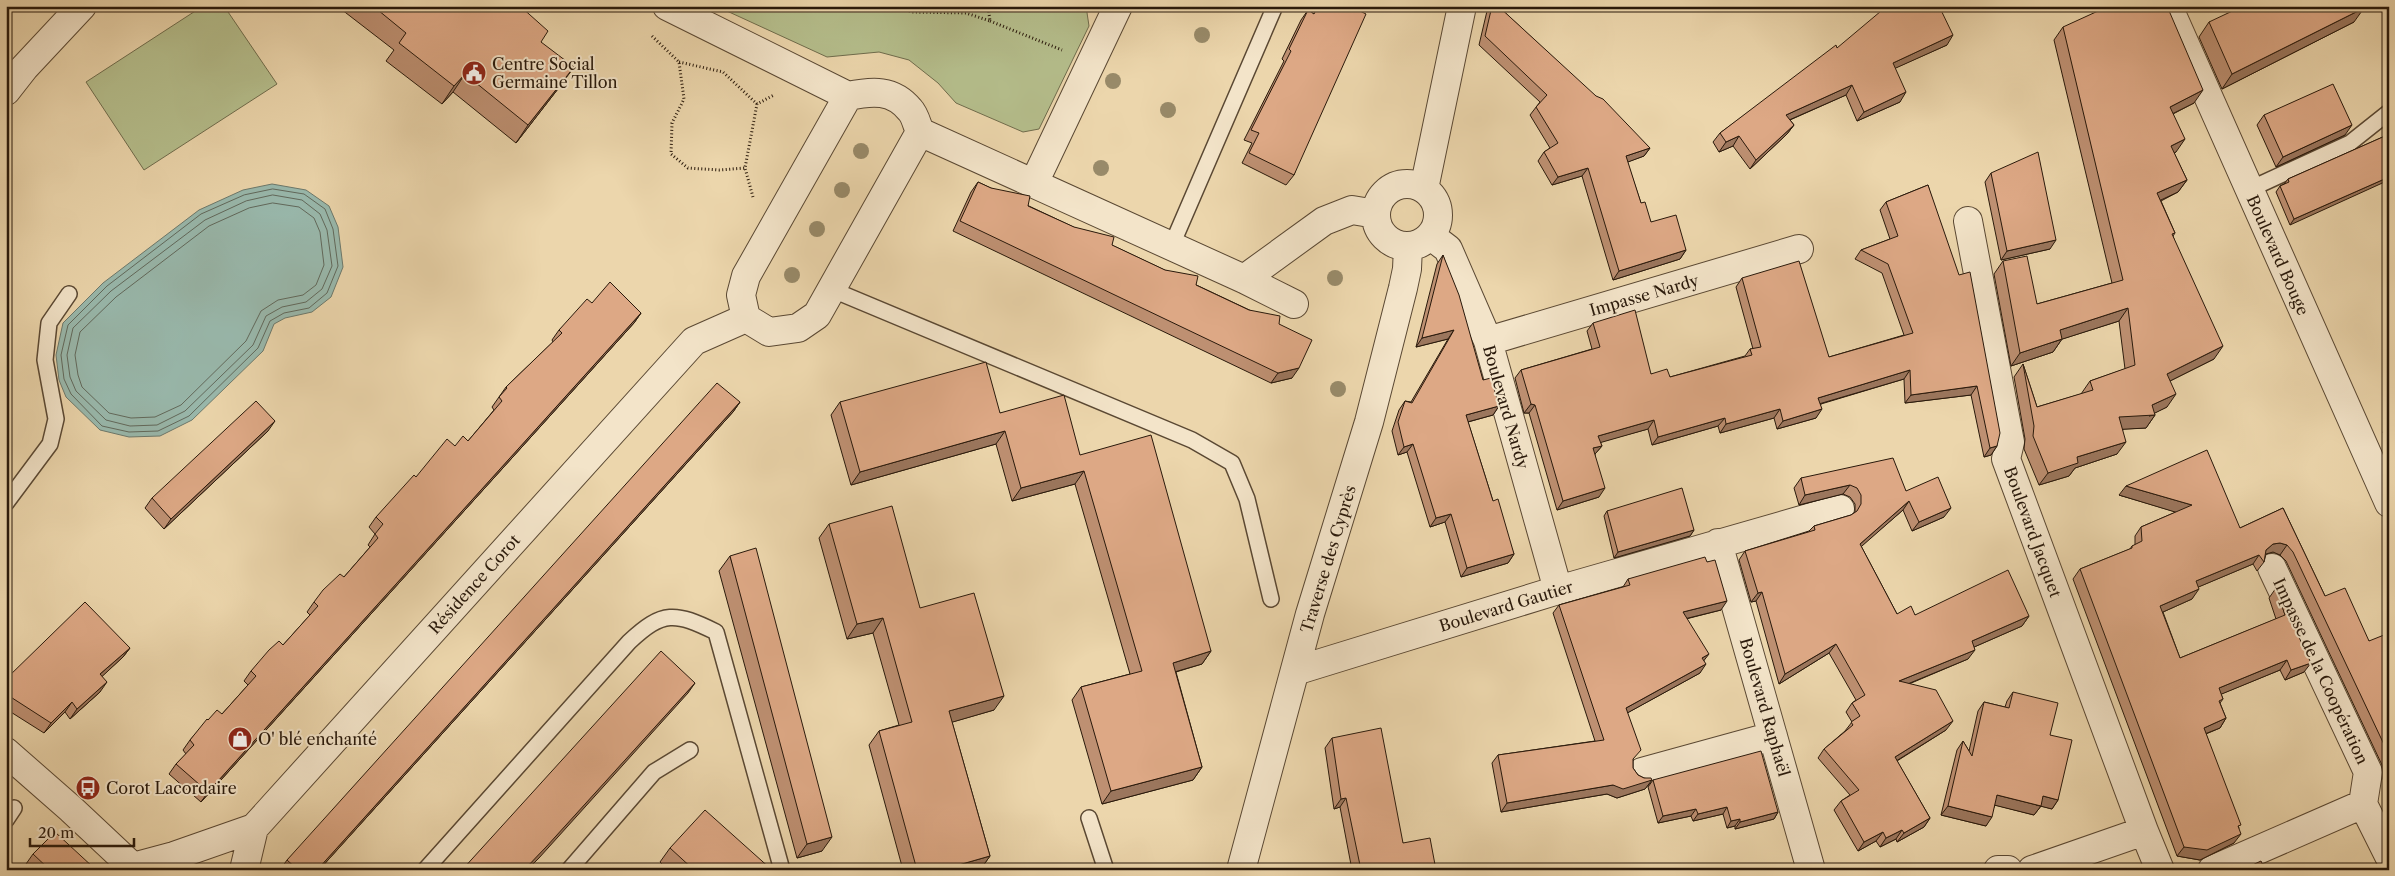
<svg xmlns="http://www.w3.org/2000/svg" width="2395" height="876" viewBox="0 0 2395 876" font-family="'Libre Caslon Text',serif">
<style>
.green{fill:#b5be8c;stroke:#6f6c4c}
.water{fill:#99b9ad;stroke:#6c796c}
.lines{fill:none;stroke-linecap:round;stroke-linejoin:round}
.shore{stroke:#61695c;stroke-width:1}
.service-casing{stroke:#5a4833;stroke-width:18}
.minor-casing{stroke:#5a4833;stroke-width:30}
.tertiary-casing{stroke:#5a4833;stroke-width:30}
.path{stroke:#29190b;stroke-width:3;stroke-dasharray:1 2.5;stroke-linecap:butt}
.service{stroke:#f3e4c9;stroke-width:15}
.minor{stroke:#f3e4c9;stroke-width:28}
.tertiary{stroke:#f3e4c9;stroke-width:28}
.tree{fill:#988a69}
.wall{fill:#be9072;stroke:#29190b}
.shaded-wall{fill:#9b765d;stroke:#29190b}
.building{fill:#dda885;stroke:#29190b}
.labels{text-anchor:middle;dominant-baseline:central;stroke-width:4;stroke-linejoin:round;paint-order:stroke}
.poi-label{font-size:16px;fill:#29190b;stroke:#f3e4c9;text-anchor:start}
.street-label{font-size:16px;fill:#29190b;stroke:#f3e4c9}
</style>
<rect width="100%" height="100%" fill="#ecd6ac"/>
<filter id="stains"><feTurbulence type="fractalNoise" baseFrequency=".004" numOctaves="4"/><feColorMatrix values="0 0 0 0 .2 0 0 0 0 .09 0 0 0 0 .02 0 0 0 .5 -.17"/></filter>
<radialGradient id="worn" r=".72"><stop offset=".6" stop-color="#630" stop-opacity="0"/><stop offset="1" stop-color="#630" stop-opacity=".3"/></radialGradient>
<path class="green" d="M203,6H224L277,84L144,170L86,82Z
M716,6H1086L1089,26L1039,129L1023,132L956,103L938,83L909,60L879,52L827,57Z"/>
<path class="water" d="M272,184L306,190L329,206L338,227L343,267L331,297L312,312L285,318L274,324L263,351L192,420L160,436L129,437L100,430L66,397L59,380L56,355L63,323L103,283L199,210L243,190Z"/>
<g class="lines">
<path class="shore" d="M273,189L304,194L325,209L333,229L338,266L327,293L309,308L284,313L270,321L258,348L189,416L158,431L129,432L102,426L71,394L64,379L61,355L68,325L107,286L201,214L244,195Z
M273,195L302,200L320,214L327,230L332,266L322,289L306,302L282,307L266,316L253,345L185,411L157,425L130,426L106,420L76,391L70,377L67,355L73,328L111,291L205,220L246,201Z
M273,203L299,207L314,218L320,232L324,265L316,285L303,295L278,300L261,311L246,341L181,405L155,417L131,418L109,413L82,387L78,375L75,355L80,332L116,297L209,226L249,208Z"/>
<defs>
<path id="service" d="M2248,190L2350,143L2389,112
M1171,247L1275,6
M833,290L1192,440L1232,463L1247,499L1271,599
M6,503L50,444L56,419L45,360L49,323L69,294
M1089,818L1106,870
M6,820L14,808
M425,870L629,642C663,610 675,612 716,632L782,870
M569,870L654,772L690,750"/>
<path id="minor" d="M667,6L848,96C872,91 893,89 910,110C915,115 917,125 920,132L1244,279L1294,304
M2168,6L2389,503
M6,91L24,68L82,6
M1034,183L1118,6
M1376 215a31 31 0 1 1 62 0a31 31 0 1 1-62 0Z
M1424,189L1462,6
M1968,221L2010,442L2006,459L2144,831
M1431,236L1448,249L1488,341L1558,590
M1244,279L1324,221L1352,210L1376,214
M746,318L741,295L746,276L848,96
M1488,341L1799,249
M1718,543L1811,870
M2272,568L2368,772L2363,804
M1295,671L1558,590L1840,509
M1642,772L1773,736
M254,828L694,341L746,318L769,332L798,328L817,315L920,132
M133,867L174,856L254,828L244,870
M1241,870L1310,614L1369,422L1403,288L1407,269L1408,246
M1998,870H2008
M2032,870L2144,831L2160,870
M2212,870L2363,804L2389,856"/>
<path id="tertiary" d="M6,752L71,809L136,870"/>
</defs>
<use href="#service" class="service-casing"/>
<use href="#minor" class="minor-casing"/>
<use href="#tertiary" class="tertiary-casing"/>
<path class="path" d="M896,6L912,12L966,13L990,21L988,6
M990,21L1062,50
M652,36L679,62L684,99L672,123L671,154L688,168L719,170L745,168
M679,62L723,72L757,104
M753,197L745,168L757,104L774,95"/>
<use href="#service" class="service"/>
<use href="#minor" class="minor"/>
<use href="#tertiary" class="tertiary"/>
</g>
<g class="tree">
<circle cx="1202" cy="35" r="8"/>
<circle cx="1113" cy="81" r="8"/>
<circle cx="1168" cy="110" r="8"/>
<circle cx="861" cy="151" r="8"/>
<circle cx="1101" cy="168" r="8"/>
<circle cx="842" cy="190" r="8"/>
<circle cx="817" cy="229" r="8"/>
<circle cx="792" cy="275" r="8"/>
<circle cx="1335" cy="278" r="8"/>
<circle cx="1338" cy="389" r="8"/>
</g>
<path class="wall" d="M337,6H520L541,42L561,85L516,143L453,92L442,104L386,61L394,50Z
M1316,6H1350L1294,175L1286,185L1242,163L1252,143L1244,140L1284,61L1282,59L1301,20L1308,10L1312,13Z
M1490,6H1498L1650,148L1644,156L1627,162L1641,203L1651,222L1686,250L1680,259L1613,280L1582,176L1552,185L1538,161L1544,152L1550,148L1530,115L1540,102L1479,45L1487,11Z
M2209,22H2354L2222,89L2199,37Z
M2063,27L2194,103L2173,114L2176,152L2174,153L2187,180L2178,192L2161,201L2175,233L2173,236L2214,359L2170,381L2167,407L2154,413L2155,415L2146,428L2123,429L2117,454L2075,468L2069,476L2039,485L2024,449L2025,439L2014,377L2023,364L2037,407L2081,394L2090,381L2125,369L2119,321L2062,339L2053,352L2011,366L1994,274L2003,261L2037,304L2112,283L2054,40Z
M1947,45L1895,68L1900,102L1857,121L1846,95L1790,120L1794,125L1787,134L1750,169L1733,146L1719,152L1713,142L1720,133L1837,48Z
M2264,115L2345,135L2276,167L2257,125Z
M2385,136L2290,225L2276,192L2280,186L2284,184L2288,179Z
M1991,173L2050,249L2001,260L1985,182Z
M978,182L1279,324L1292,378L1271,383L953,231L971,192Z
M1928,185L1997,446L1991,455L1984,457L1971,395L1905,403L1904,379L1821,404L1816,418L1777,429L1774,418L1720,433L1718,426L1652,445L1648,429L1600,442L1602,446L1595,454L1599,497L1557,510L1529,413H1524L1515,378L1521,370L1592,349L1587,331L1593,323L1651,374L1670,377L1745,356L1750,349H1753L1736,287L1742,278L1829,357L1904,335L1882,273L1855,259L1861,250L1890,239L1880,210L1886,202Z
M1443,255L1483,380L1499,406L1493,415L1468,422L1493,501L1514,554L1508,563L1461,577L1445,522L1430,527L1407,452L1398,455L1392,431L1399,410L1405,401L1411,402L1448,339L1416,347L1437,264Z
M592,303L641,313L634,323L201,802L169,774L176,764L186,754L183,750L190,740L208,720L222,714L248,685L244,681L251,671L283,645L310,615L307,612L314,602L344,577L370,547L368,545L375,534L369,527L376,517L416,477L455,446L468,441L494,410L492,407L506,387L553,342L552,340L559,330Z
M740,402L733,412L319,870H280L287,860Z
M840,402L1000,413L1080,455L1211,651L1202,664L1176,672L1202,767L1193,780L1102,804L1072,700L1081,687L1130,674L1075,484L1012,501L996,444L851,485L831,415Z
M2389,424V445L2383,432Z
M268,431L164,529L145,508L152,498Z
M1801,478L1906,491L1944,517L1912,531L1903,510L1861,546L1897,614L1915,615L2029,616L2022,626L1974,647L1968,659L1909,684L1946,730L1897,761L1930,818L1924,827L1897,842L1896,839L1880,847L1876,841L1858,851L1834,810L1841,801L1850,795L1818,758L1824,749L1845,731L1852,722L1846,712L1852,703L1856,700L1829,653L1779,684L1756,601L1751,602L1739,560L1745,551L1809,531L1814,526L1851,515L1855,512V504L1850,497L1843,494L1799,505L1794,488Z
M2119,495L2240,528L2283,508L2325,596L2369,641L2389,645V792L2383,779L2382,765L2286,561L2280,555L2273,552L2266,554L2264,562L2257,571L2253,564L2198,587L2192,599L2163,612L2180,658L2276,619L2269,598L2276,588L2304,672L2285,680L2280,670L2221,694L2223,699L2220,703L2226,718L2220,728L2206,734L2239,828L2234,843L2200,860L2177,856L2073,579L2080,569L2130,549L2132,546L2135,545V536L2141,527L2176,512Z
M1607,511L1694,530L1690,536L1614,558L1604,516Z
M829,524L920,608L994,710L952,722L990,856L980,870H903L869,745L879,731L899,725L873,633L847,639L819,538Z
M730,556L822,851L797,858L719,571Z
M1628,579L1721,610L1686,619L1704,661L1700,673L1627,713L1633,760V768L1638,775L1644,778L1652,780L1645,789L1617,798L1607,794L1501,812L1492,763L1498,755L1595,741L1553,613L1559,605L1623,587Z
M130,648L123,657L102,676L100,692L70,719L65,712L44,733L6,709V679Z
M2013,692L2050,735L2058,800L2052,809L2041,806L2034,815L1995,805L1986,826L1941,815L1957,750L1963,741L1969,751L1978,711L1984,702L2005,707L2007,701Z
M1332,738L1403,843L1436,870H1352L1340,807L1334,809L1325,748Z
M1653,780L1778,812L1774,819L1735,829V826L1727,828L1723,814L1693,821L1691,816L1658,823L1648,787Z
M670,848L772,870H668L660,862Z
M33,854L95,870H32L26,864Z"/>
<path class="shaded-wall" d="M2364,8L2354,22L2222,89L2232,74Z
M1953,35L1947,45L1887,72L1893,63Z
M574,67L561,85L516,143L528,125Z
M465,74L453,92L442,104L454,86Z
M1852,85L1846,95L1780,124L1786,115Z
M2203,90L2194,103L2160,120L2170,107Z
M1906,92L1900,102L1857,121L1864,112Z
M1794,125L1787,134L1750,169L1756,160Z
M2352,125L2345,135L2276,167L2283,157Z
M1739,136L1733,146L1719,152L1726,142Z
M2185,139L2176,152L2162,159L2171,146Z
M1650,148L1644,156L1620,165L1626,156Z
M1588,168L1582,176L1552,185L1558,177Z
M2389,177V180L2290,225L2294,219Z
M2187,180L2178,192L2148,206L2157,193Z
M2056,240L2050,249L2001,260L2007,251Z
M1686,250L1680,259L1613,280L1619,271Z
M2128,308L2119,321L2050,343L2060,330Z
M641,313L634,323L201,802L208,792Z
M1454,330L1448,339L1416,347L1422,338Z
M2062,339L2053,352L2011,366L2020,353Z
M2223,346L2214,359L2158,387L2167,374Z
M1299,368L1292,378L1271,383L1278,373Z
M1910,370L1904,379L1812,406L1818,398Z
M1977,386L1971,395L1905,403L1911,395Z
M2176,394L2167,407L2149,416L2155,415L2146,428L2110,430L2119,417L2152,405Z
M740,402L733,412L319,870H317Z
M1531,404L1535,405L1529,413H1524Z
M1499,406L1493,415L1460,424L1466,415Z
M1780,409L1774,418L1720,433L1726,424Z
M1822,409L1816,418L1777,429L1783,421Z
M1725,418L1718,426L1652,445L1658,437Z
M1654,420L1648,429L1592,445L1598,436Z
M275,421L268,431L164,529L171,519Z
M1005,431L996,444L851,485L860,472Z
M2126,442L2117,454L2075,468L2069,476L2039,485L2048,473L2077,457Z
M1413,444L1407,452L1398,455L1404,447Z
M1602,446L1595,454L1587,456L1593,448Z
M1997,446L1991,455L1984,457L1990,448Z
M1084,471L1075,484L1012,501L1021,488Z
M1850,485L1843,494L1799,505L1805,495Z
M2126,486L2192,505L2185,515L2119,495Z
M1605,488L1599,497L1557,510L1563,501Z
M1909,501L1903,510L1854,553L1860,544Z
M1951,508L1944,517L1912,531L1919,522Z
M1451,514L1445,522L1430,527L1436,518Z
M1694,530L1690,536L1614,558L1618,552Z
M2280,543L2287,545L2280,555L2273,552L2266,554L2261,558L2266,550L2273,544Z
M1514,554L1508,563L1461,577L1467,568Z
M2259,555L2253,564L2189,591L2196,581Z
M2199,589L2192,599L2154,616L2160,606Z
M1762,592L1756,601L1751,602L1758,593Z
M1727,601L1721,610L1676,621L1683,612Z
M2029,616L2022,626L1965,651L1972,641Z
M883,618L873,633L847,639L857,624Z
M1836,644L1829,653L1779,684L1785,674Z
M130,648L123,657L94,684L100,674Z
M1975,650L1968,659L1893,690L1899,681Z
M1211,651L1202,664L1164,675L1173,663Z
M1709,654L1702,663V658Z
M2287,660L2280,670L2212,698L2219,688Z
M2311,663L2304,672L2285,680L2291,670Z
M1706,664L1700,673L1620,717L1626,708Z
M107,682L100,692L70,719L77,709Z
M695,683L688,693L539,858L527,870H524Z
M1004,696L994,710L939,726L949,711Z
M72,702L65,712L44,733L51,723Z
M2226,718L2220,728L2197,737L2204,728Z
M1953,721L1946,730L1888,766L1895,757Z
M1202,767L1193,780L1102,804L1111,791Z
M1652,780L1645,789L1617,798L1607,794L1501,812L1507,803L1613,785Z
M1997,795L2041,806L2034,815L1990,804Z
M2043,796L2058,800L2052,809L2036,805Z
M1346,798L1340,807L1334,809L1341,799Z
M1948,806L1992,817L1986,826L1941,815Z
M1727,807L1723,814L1693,821L1698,814Z
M1696,809L1691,816L1658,823L1663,816Z
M1778,812L1774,819L1735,829L1740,822Z
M1930,818L1924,827L1897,842L1904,833Z
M1740,819L1735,826L1727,828L1731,821Z
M1902,830L1896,839L1880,847L1886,838Z
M1883,832L1876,841L1858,851L1864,842Z
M2241,834L2234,843L2200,860L2177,856L2184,847Z
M832,837L822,851L797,858L807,844Z
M990,856L980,870H941Z"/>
<path class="building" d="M373,6H520L548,31L541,42L574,67L528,125L465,74L454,86L399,43L406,33Z
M1318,6H1350L1366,14L1294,175L1249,153L1259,133L1251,130L1291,51L1289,49L1308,10L1314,14Z
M1492,6H1498L1596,96L1603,99L1650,148L1626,156L1641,203L1645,202L1651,222L1676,215L1686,250L1619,271L1588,168L1558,177L1544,152L1558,143L1536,107L1547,95L1485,36Z
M1887,6H1939L1953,35L1893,63L1906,92L1864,112L1852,85L1786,115L1794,125L1756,160L1739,136L1726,142L1720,133L1836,45L1837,48Z
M2109,6H2167L2203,90L2170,107L2185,139L2171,146L2187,180L2157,193L2175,233L2172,234L2223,346L2167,374L2176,394L2152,405L2155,415L2119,417L2126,442L2077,457L2078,463L2048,473L2033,436L2034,426L2023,364L2037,407L2093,390L2090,381L2135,365L2128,308L2060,330L2062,339L2020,353L2003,261L2027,256L2037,304L2123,280L2063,27Z
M2243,6H2364V8L2232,74L2209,22Z
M2333,84L2352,125L2283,157L2264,115Z
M2385,136L2389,143V177L2294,219L2280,186L2289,182L2288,179Z
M2038,152L2056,240L2007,251L1991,173Z
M978,182L991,188L1030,196L1028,206L1074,227L1114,237L1112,245L1165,270L1198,276L1196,285L1249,310L1280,316L1279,324L1312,340L1299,368L1278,373L960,221Z
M1928,185L1959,275L1970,272L2000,433L1997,446L1990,448L1977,386L1911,395L1910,370L1818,398L1822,409L1783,421L1780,409L1726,424L1725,418L1658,437L1654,420L1598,436L1602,446L1593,448L1605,488L1563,501L1535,405L1531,404L1521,370L1600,347L1593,323L1635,310L1651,374L1667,369L1670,377L1752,355L1750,349L1761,347L1742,278L1799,261L1829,357L1913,333L1888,264L1861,250L1898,236L1886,202Z
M1443,255L1459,295L1483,380L1491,378L1499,406L1466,415L1493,501L1498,499L1514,554L1467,568L1451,514L1436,518L1413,444L1404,447L1398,422L1405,401L1412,403L1454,330L1422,338Z
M610,282L641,313L208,792L176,764L194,745L190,740L207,719L208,720L217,710L222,714L256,676L251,671L269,650L279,641L283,645L318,606L314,602L323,590L340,574L344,577L378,538L375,534L383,524L376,517L414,475L416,477L447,439L455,446L463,436L468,441L502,401L499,397L507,388L506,387L562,333L559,330L587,299L592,303Z
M986,362L1000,413L1064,395L1080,455L1151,435L1211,651L1173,663L1202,767L1111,791L1081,687L1142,671L1084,471L1021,488L1005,431L860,472L840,402Z
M717,383L740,402L317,870H298L287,860Z
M256,401L275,421L171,519L152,498Z
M2207,450L2240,528L2283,508L2325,596L2345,588L2369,641L2384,635L2389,645V755L2293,552L2287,545L2280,543L2273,544L2266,550L2264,562L2259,555L2196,581L2199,589L2160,606L2180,658L2285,615L2276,588L2311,663L2291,670L2287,660L2219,688L2223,699L2219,701L2226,718L2204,728L2241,825L2238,826L2241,834L2207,850L2184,847L2080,569L2132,548V546L2142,541L2141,527L2192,505L2126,486Z
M1893,458L1906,491L1938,477L1951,508L1919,522L1909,501L1860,544L1897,614L1911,606L1915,615L2008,570L2029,616L1972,641L1975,650L1899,681L1936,690L1953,721L1895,757L1930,818L1904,833L1902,830L1886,838L1883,832L1864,842L1841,801L1859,790L1824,749L1853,725L1851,722L1860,716L1852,703L1865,695L1836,644L1785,674L1762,592L1758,593L1745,551L1815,530L1814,526L1851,515L1857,511L1861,504V495L1857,488L1850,485L1805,495L1801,478Z
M1682,488L1694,530L1618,552L1607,511Z
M892,506L920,608L974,593L1004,696L949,711L990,856L941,870H917L879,731L912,722L883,618L857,624L829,524Z
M756,548L832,837L807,844L730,556Z
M1705,557L1707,562L1715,560L1727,601L1683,612L1709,654L1702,658L1706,664L1626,708L1641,750L1633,759V768L1638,775L1644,778H1651L1652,780L1623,789L1613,785L1507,803L1498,755L1604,740L1559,605L1630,585L1628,579Z
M85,602L130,648L100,674L107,682L77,709L72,702L51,723L6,694V679Z
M661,651L695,683L546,847L524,870H462Z
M2013,692L2058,703L2050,735L2072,740L2058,800L2043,796L2041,806L1997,795L1992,817L1948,806L1963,741L1972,756L1984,702L2009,708Z
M1381,728L1403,843L1430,838L1436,870H1361L1346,798L1341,799L1332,738Z
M1761,751L1778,812L1740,822V819L1731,821L1727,807L1698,814L1696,809L1663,816L1653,780Z
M705,810L772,870H694L670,848Z
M55,832L94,868L95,870H50L33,854Z
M2261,861L2265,870H2242Z
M2154,868L2155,870H2146Z"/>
<defs>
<symbol id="civic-disc" viewBox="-11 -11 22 22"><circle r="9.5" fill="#8f2418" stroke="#f3e4c9"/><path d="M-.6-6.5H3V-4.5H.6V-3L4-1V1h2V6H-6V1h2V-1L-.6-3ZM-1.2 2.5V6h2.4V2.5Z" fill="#fff"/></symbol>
<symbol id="shop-disc" viewBox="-11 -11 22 22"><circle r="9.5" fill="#8f2418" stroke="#f3e4c9"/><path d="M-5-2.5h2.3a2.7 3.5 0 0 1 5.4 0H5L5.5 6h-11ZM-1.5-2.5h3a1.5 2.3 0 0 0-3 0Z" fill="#fff"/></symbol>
<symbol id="bus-disc" viewBox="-11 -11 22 22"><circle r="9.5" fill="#8f2418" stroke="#f3e4c9"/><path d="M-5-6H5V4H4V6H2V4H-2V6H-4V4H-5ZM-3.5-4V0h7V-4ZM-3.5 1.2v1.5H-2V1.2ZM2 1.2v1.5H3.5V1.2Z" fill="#fff"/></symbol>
</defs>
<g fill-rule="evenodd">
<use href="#civic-disc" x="460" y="59" width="28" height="28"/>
<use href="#shop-disc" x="226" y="725" width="28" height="28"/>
<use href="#bus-disc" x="74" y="774" width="28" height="28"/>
</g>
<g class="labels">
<g class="poi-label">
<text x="492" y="64">Centre Social<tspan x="492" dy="18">Germaine Tillon</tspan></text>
<text x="258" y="739">O' blé enchanté</text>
<text x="106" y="788">Corot Lacordaire</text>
</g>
<g class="street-label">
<text transform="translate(2278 255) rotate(66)">Boulevard Bouge</text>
<text transform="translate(1644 295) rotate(-16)">Impasse Nardy</text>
<text transform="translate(1506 407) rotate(74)">Boulevard Nardy</text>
<text transform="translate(2033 532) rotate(70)">Boulevard Jacquet</text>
<text transform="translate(1328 559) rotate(-73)">Traverse des Cyprès</text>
<text transform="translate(474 584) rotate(-48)">Résidence Corot</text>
<text transform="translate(1506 606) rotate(-17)">Boulevard Gautier</text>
<text transform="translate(2321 671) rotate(65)">Impasse de la Coopération</text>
<text transform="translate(1765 707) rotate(74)">Boulevard Raphaël</text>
</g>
</g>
<rect width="2395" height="876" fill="none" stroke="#ecd6ac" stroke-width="25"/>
<rect x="8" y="8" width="2380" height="861" fill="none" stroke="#29190b" stroke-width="2.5"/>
<rect x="12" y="12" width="2370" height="851" fill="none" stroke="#29190b"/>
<path d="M30 838v8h104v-8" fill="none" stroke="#29190b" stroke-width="2.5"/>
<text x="38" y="838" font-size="15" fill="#29190b" stroke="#f3e4c9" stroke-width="4" paint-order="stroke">20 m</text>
<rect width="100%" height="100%" filter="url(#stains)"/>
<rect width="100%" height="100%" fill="url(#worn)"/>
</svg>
